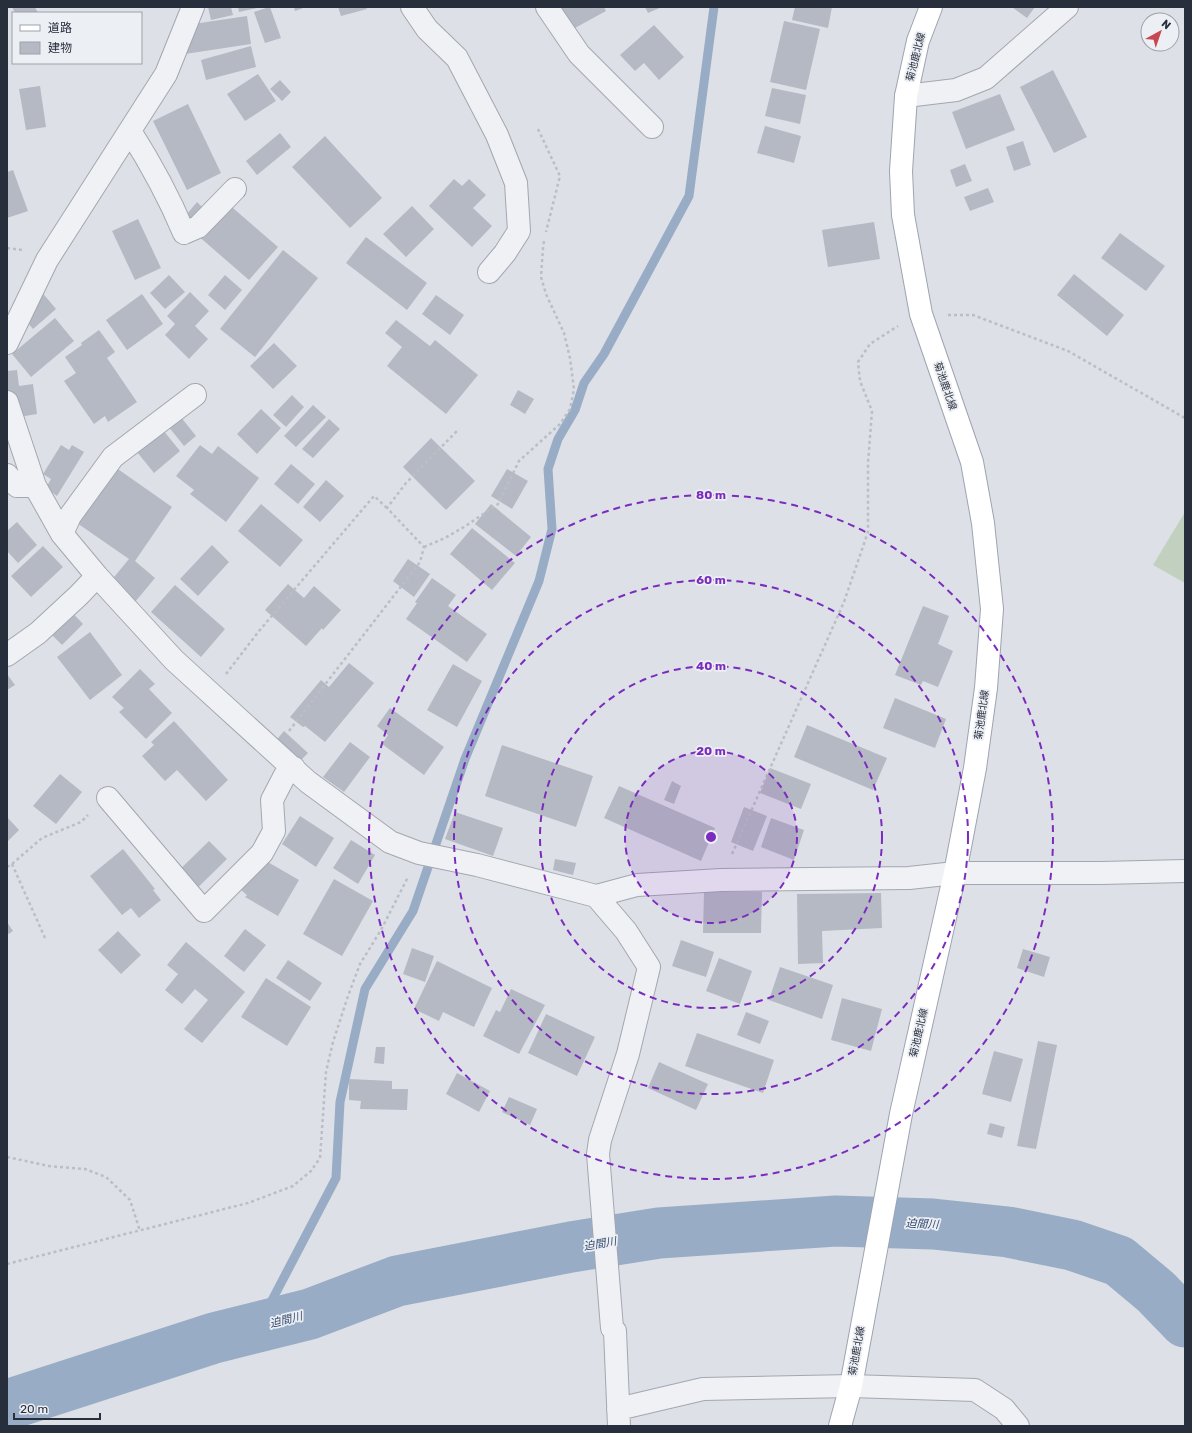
<svg xmlns="http://www.w3.org/2000/svg" width="1192" height="1433" viewBox="0 0 1192 1433" font-family="Rubik,'Noto Sans JP',sans-serif">
<style>
.green{fill:#c2d0bf}
.lines{fill:none;stroke-linecap:round;stroke-linejoin:round}
.stream{stroke:#99acc6;stroke-width:9}
.river{stroke:#99acc6;stroke-width:51}
.building{fill:#b5b9c3}
.minor-casing{stroke:#a3a7b0;stroke-width:24}
.major-casing{stroke:#9da4b2;stroke-width:24}
.path{stroke:#bcbec5;stroke-width:2.5;stroke-dasharray:3 3;stroke-linecap:butt}
.minor{stroke:#f0f1f5;stroke-width:22}
.major{stroke:#fff;stroke-width:22}
.ring{fill:none;stroke:#7b2cbf;stroke-width:2;stroke-dasharray:7 5}
.labels{text-anchor:middle;dominant-baseline:central;stroke-width:3.5;stroke-linejoin:round;paint-order:stroke}
.street-label{font-size:10px;fill:#272e3c;stroke:#eceff4}
.water-label{font-size:11px;font-style:italic;fill:#334a6e;stroke:#eceff4}
.centre{fill:#7b2cbf;stroke:#eceff4;stroke-width:2}
.ring-label{font-size:12px;text-anchor:middle;font-weight:bold;fill:#7b2cbf;stroke:#eceff4;stroke-width:3.5;stroke-linejoin:round;paint-order:stroke}
</style>
<rect width="100%" height="100%" fill="#dde0e6"/>
<path class="green" d="M1185,512V583L1153,565Z"/>
<g class="lines">
<path class="stream" d="M258,1327L336,1178L340,1102L365,989L413,911L465,759L539,581L552,529L548,469L558,439L575,410L584,383L604,354L689,196L714,7"/>
<path class="river" d="M7,1405L214,1338L310,1314L397,1281L571,1247L659,1233L836,1221L933,1224L1008,1232L1072,1245L1119,1261L1156,1292L1185,1322"/>
</g>
<path class="building" d="M12,7H35L38,13H15Z
M208,7H231L233,15L211,20Z
M238,7H257V8L239,12Z
M269,7H270L281,38L265,43L254,12Z
M294,7H306L295,11Z
M338,7H366L367,9L341,16Z
M561,7H604L606,11L573,29Z
M645,7H662L648,13Z
M795,7H832L828,28L792,20Z
M1012,7H1035L1027,18Z
M247,16L251,44L185,54L180,26Z
M784,21L820,29L806,90L770,82Z
M654,25L684,57L659,80L644,63L635,71L620,55Z
M251,46L256,67L206,80L201,60Z
M1053,70L1087,137L1054,153L1020,87Z
M258,74L276,101L245,121L227,94Z
M280,80L291,92L282,101L270,89Z
M40,86L46,127L26,130L19,89Z
M772,88L806,95L800,124L765,116Z
M1000,94L1015,130L966,149L952,112Z
M188,104L221,173L187,190L153,121Z
M765,126L801,136L794,163L757,153Z
M280,133L291,147L257,175L246,161Z
M325,136L382,198L350,228L292,167Z
M1023,141L1031,165L1014,171L1006,147Z
M965,164L972,181L956,187L950,170Z
M13,170L28,211L7,218V172Z
M454,179L462,186L469,179L486,195L473,208L492,226L472,247L429,206Z
M988,188L994,202L970,211L964,197Z
M218,195L278,247L249,280L181,221L197,202L205,210Z
M412,206L434,229L406,257L383,234Z
M138,219L161,268L135,280L112,231Z
M874,222L880,259L828,267L822,230Z
M1120,233L1165,266L1146,291L1101,258Z
M366,237L427,283L407,310L346,263Z
M283,250L318,278L255,357L220,329Z
M1074,274L1124,315L1107,336L1057,295Z
M169,275L185,292L165,309L150,293Z
M225,275L242,290L225,310L208,295Z
M40,290L56,309L33,329L17,310Z
M190,292L209,311L195,326L208,339L189,359L165,335L175,324L167,316Z
M142,294L163,324L127,350L106,320Z
M436,295L464,315L450,335L422,314Z
M55,318L74,341L31,377L12,354Z
M396,320L430,346L435,340L478,375L446,414L387,366L402,347L385,333Z
M99,330L115,352L107,358L137,402L108,422L105,416L94,424L64,381L76,373L65,357L82,345L81,343Z
M274,343L297,366L273,389L250,366Z
M17,370L19,386L33,384L37,414L7,419V371Z
M518,390L534,399L525,414L510,405Z
M292,395L304,407L286,427L273,415Z
M313,405L326,417L296,447L284,436Z
M261,409L281,428L257,454L237,434Z
M180,416L196,436L184,446L168,426Z
M329,419L340,429L313,458L302,449Z
M163,430L180,451L154,473L137,452Z
M431,438L475,481L446,510L403,467Z
M61,445L69,450L72,445L84,452L57,496L46,488L51,479L43,474Z
M200,445L212,454L218,446L259,478L226,522L190,494L194,490L176,476Z
M291,464L315,484L298,504L274,484Z
M115,467L172,507L135,561L155,578L135,602L110,582L129,559L77,523Z
M507,469L528,481L512,509L491,496Z
M326,480L344,496L320,522L303,507Z
M261,504L303,540L280,567L238,531Z
M491,504L531,537L516,556L475,524Z
M17,522L37,545L18,563L7,551V531Z
M472,528L515,563L492,590L450,554Z
M212,545L229,562L198,596L180,579Z
M43,546L63,567L31,597L11,576Z
M408,559L430,574L414,597L393,581Z
M432,578L456,595L448,606L487,634L467,662L406,619L417,603L415,602Z
M288,584L304,598L314,586L341,610L323,630L322,628L306,646L265,610Z
M175,585L225,629L201,657L151,612Z
M66,606L83,624L62,645L44,627Z
M923,606L949,616L938,644L953,651L938,687L923,681L921,685L895,675Z
M90,632L122,675L90,700L57,657Z
M349,663L374,683L325,742L305,726L303,727L290,717L321,680L329,687Z
M453,664L482,681L457,727L427,710Z
M140,669L155,684L149,689L172,713L146,739L119,712L124,708L112,697Z
M7,674L15,685L7,690Z
M895,698L946,719L935,748L883,728Z
M390,708L444,747L424,775L382,744L388,735L377,726Z
M174,721L228,780L206,801L177,770L165,781L142,756L154,745L151,742Z
M807,725L887,758L873,790L794,757Z
M284,731L308,753L297,764L274,743Z
M350,742L370,757L344,792L323,777Z
M502,745L593,776L576,827L485,796Z
M770,768L811,784L801,809L760,793Z
M60,774L82,792L56,824L33,806Z
M672,781L681,786L674,804L664,800Z
M619,786L715,828L701,861L604,818Z
M744,807L767,816L753,851L731,842Z
M455,812L503,828L493,856L445,839Z
M300,816L334,838L316,867L282,844Z
M7,817L19,830L7,842Z
M771,818L804,830L794,860L761,847Z
M351,840L375,855L358,884L333,868Z
M209,841L227,859L183,902L165,884Z
M123,849L155,889L153,890L161,900L139,918L131,908L122,915L90,876Z
M555,859L576,863L573,875L553,870Z
M266,861L299,880L278,916L245,897L247,895L235,885Z
M334,879L373,901L342,956L303,934Z
M704,892H762L761,933H703Z
M881,893L882,928L822,931L823,963L798,964L797,894Z
M7,922L13,931L7,935Z
M245,929L266,945L244,972L224,956Z
M118,931L141,955L121,974L98,950Z
M681,940L714,952L706,977L672,966Z
M186,942L245,992L202,1043L184,1029L208,1000L195,989L182,1004L165,990L178,974L167,965Z
M412,948L434,956L425,982L403,974Z
M1023,949L1050,957L1044,977L1017,968Z
M719,958L752,971L740,1004L706,991Z
M288,960L322,983L310,1001L276,978Z
M437,961L492,988L474,1027L443,1012L439,1021L414,1009Z
M780,967L833,985L822,1019L769,1000Z
M266,978L311,1007L287,1046L241,1017Z
M511,989L545,1005L519,1054L483,1036L496,1010L500,1012Z
M842,998L882,1009L871,1051L831,1040Z
M746,1012L769,1021L760,1044L737,1035Z
M546,1014L595,1037L577,1076L528,1053Z
M697,1033L774,1060L763,1093L685,1066Z
M1038,1041L1057,1045L1036,1149L1017,1146Z
M376,1047H385L384,1064L374,1063Z
M994,1051L1023,1059L1011,1102L982,1094Z
M659,1062L708,1084L696,1110L648,1088Z
M457,1073L490,1091L479,1112L446,1094Z
M349,1079L392,1081V1089H408L407,1110L360,1109L361,1101L349,1100Z
M509,1097L537,1109L530,1125L502,1112Z
M990,1123L1005,1127L1002,1138L987,1134Z"/>
<g class="lines">
<defs>
<path id="minor" d="M412,7L427,29L457,58L497,135L516,183L519,231L505,253L489,272
M547,7L579,54L652,127
M906,96L956,90L986,78L1067,7
M130,131C151,164 169,197 184,233L198,227L235,189
M7,343L47,260L166,74L193,7
M7,402L35,486L62,534L97,576L174,660L308,782L390,842L419,853L477,865L596,896L637,885L721,880L909,878L955,873H1101L1185,871
M7,475L17,486H35
M62,534L70,516L113,457L195,395
M7,655L38,633L79,595L97,576
M108,798L204,911L262,853L274,831L272,800L285,775L294,768
M596,896L626,931L649,967L628,1054L600,1140L598,1154L612,1328L615,1331L619,1426
M618,1409L703,1389L851,1386L975,1390L1004,1409L1018,1426"/>
<path id="major" d="M840,1426L851,1386L901,1114L955,873L975,768L986,688L992,609L983,523L972,462L921,314L903,215L901,171L906,96L918,41L931,7"/>
</defs>
<use href="#minor" class="minor-casing"/>
<use href="#major" class="major-casing"/>
<path class="path" d="M538,129L560,176L546,232
M7,248L22,250
M948,315H973L1068,351L1185,418
M424,547L445,538L464,527L498,504L519,461L560,424L570,409L574,389L570,358L564,333L546,294L541,277L543,248L544,241
M226,674L259,631L374,496L387,508
M289,731L420,562L424,547L387,508L406,483L457,431
M732,854L844,602L868,532V463L872,411L860,381L858,362L870,344L898,326
M12,864L45,938
M7,867L12,864L42,838L81,822L88,815
M7,1157L49,1166L85,1169L106,1177L130,1200L140,1231
M7,1264L248,1203L293,1186L311,1171L320,1158L326,1072L333,1042L348,996L360,964L381,930L408,877"/>
<use href="#minor" class="minor"/>
<use href="#major" class="major"/>
</g>
<circle cx="711" cy="837" r="86" fill="#7b2cbf" fill-opacity=".12"/>
<g class="ring">
<circle cx="711" cy="837" r="86"/>
<circle cx="711" cy="837" r="171"/>
<circle cx="711" cy="837" r="257"/>
<circle cx="711" cy="837" r="342"/>
</g>
<g class="labels">
<g class="street-label">
<text transform="translate(916 57) rotate(-76)">菊池鹿北線</text>
<text transform="translate(945 386) rotate(71)">菊池鹿北線</text>
<text transform="translate(982 715) rotate(-82)">菊池鹿北線</text>
<text transform="translate(919 1033) rotate(-77)">菊池鹿北線</text>
<text transform="translate(857 1351) rotate(-80)">菊池鹿北線</text>
</g>
<g class="water-label">
<text transform="translate(922 1224) rotate(3)">迫間川</text>
<text transform="translate(600 1244) rotate(-10)">迫間川</text>
<text transform="translate(286 1320) rotate(-14)">迫間川</text>
</g>
</g>
<circle cx="711" cy="837" r="6" class="centre"/>
<g class="ring-label">
<text x="711" y="499">80 m</text>
<text x="711" y="584">60 m</text>
<text x="711" y="670">40 m</text>
<text x="711" y="755">20 m</text>
</g>
<rect width="1192" height="1433" fill="none" stroke="#272e3c" stroke-width="16"/>
<rect x="12" y="12" width="130" height="52" fill="#eceff4" stroke="#9da2aa"/>
<rect x="20" y="25" width="20" height="6" fill="#ffffff" stroke="#9da2aa"/>
<text x="48" y="32" font-size="12" fill="#272e3c">道路</text>
<rect x="20" y="42" width="20" height="12" fill="#b5b9c3" stroke="#9da2aa"/>
<text x="48" y="52" font-size="12" fill="#272e3c">建物</text>
<g transform="translate(1160 32) rotate(40)"><circle r="19" fill="#eceff4" stroke="#9da2aa"/>
<path d="M0-3L7 15L0 10L-7 15Z" fill="#c84650"/>
<text y="-6" font-size="11" font-weight="bold" text-anchor="middle" fill="#272e3c">N</text>
</g>
<path d="M14 1413v6h86v-6" fill="none" stroke="#272e3c" stroke-width="2"/>
<text x="20" y="1413" font-size="12" fill="#272e3c" stroke="#eceff4" stroke-width="3" paint-order="stroke">20 m</text>
</svg>
